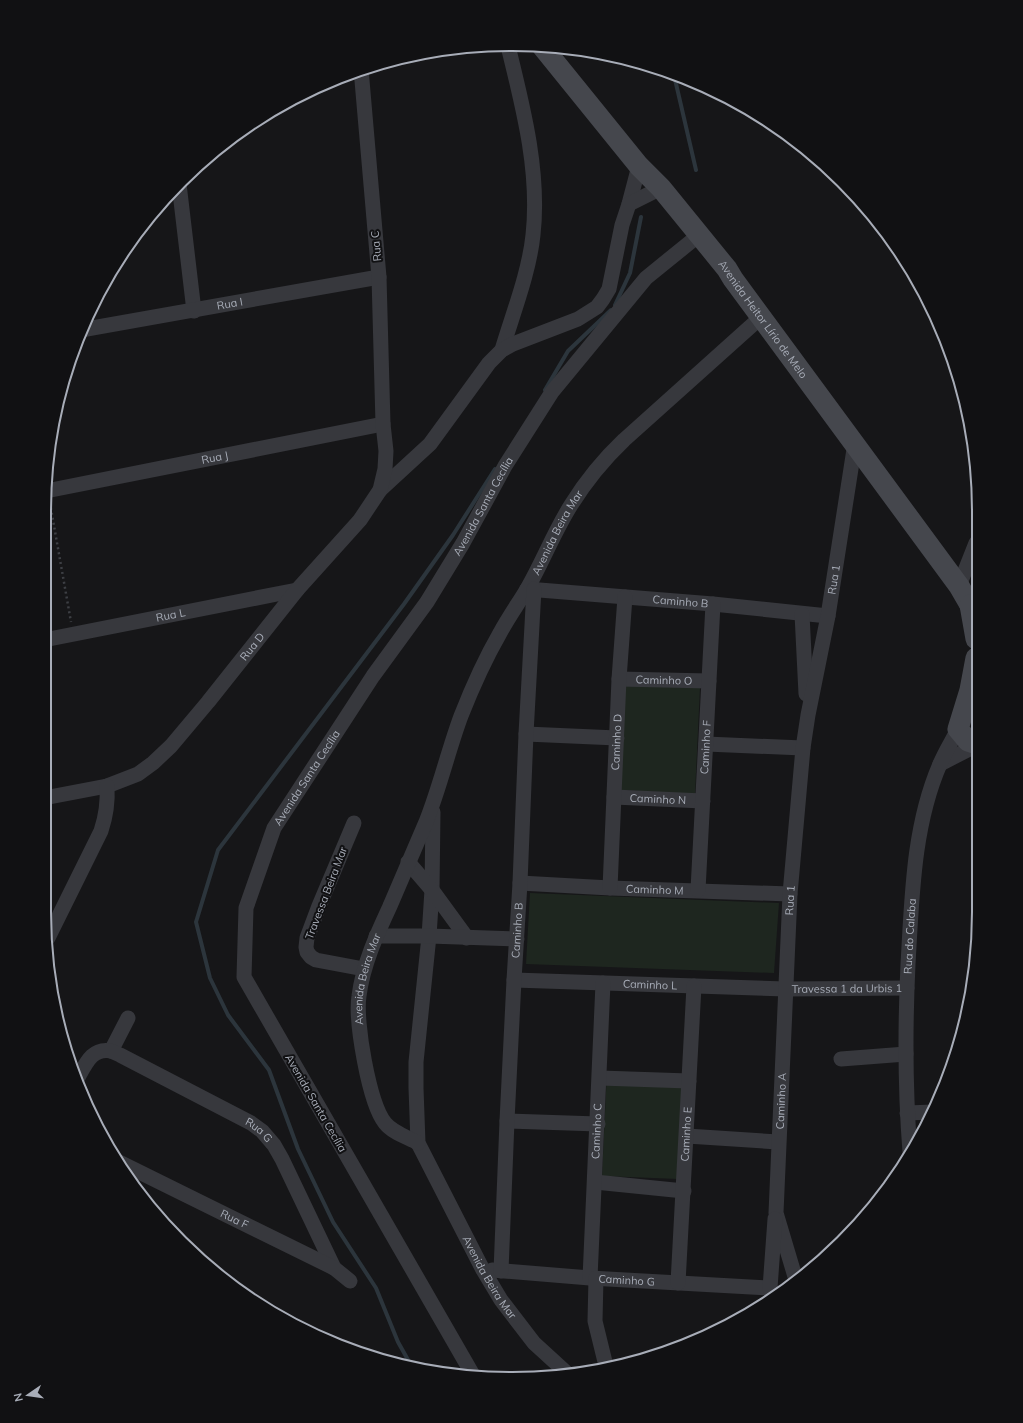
<svg xmlns="http://www.w3.org/2000/svg" width="1023" height="1423" viewBox="0 0 1023 1423" font-family="Mulish,sans-serif">
<style>
.green{fill:#1e261f}
.lines{fill:none;stroke-linecap:round;stroke-linejoin:round}
.stream{stroke:#2c353c;stroke-width:4}
.path{stroke:#3d3f44;stroke-width:2.5;stroke-dasharray:2 3;stroke-linecap:butt}
.street{stroke:#37383d;stroke-width:15}
.secondary{stroke:#45474d;stroke-width:21}
.labels{text-anchor:middle;dominant-baseline:central;stroke-width:4;stroke-linejoin:round;paint-order:stroke}
.street-label{font-size:11px;fill:#a8adb8;stroke:#111113}
.rim{fill:none;stroke:#a8adb8;stroke-width:2}
</style>
<rect width="100%" height="100%" fill="#161618"/>
<path class="green" d="M624,685L700,688L695,794L620,790Z
M530,893L779,903L774,973L526,964Z
M607,1071L682,1074L678,1179L602,1176Z"/>
<g class="lines">
<path class="stream" d="M674,75L696,170
M615,305L630,273L641,217
M545,390L568,351L611,310
M412,1367L398,1342L376,1288L333,1222L298,1149L269,1070L228,1015L210,978L196,922L218,850L404,604L453,535L495,469"/>
<path class="path" d="M50,503L71,622"/>
<g class="street">
<path d="M179,184L194,311"/>
<path d="M629,204L639,166"/>
<path id="s1" d="M81,330L379,277"/>
<path d="M502,350C513,313 529,273 533,235C540,172 523,107 508,46"/>
<path d="M380,490L430,444L489,363L502,350L513,344L578,319L597,307L603,299L609,289L622,225L629,204L661,188"/>
<path id="s2" d="M46,491L383,424"/>
<path d="M959,586L976,543"/>
<path id="s3" d="M527,589L713,604L828,616"/>
<path d="M802,614L806,694"/>
<path id="s4" d="M44,640L297,590"/>
<path id="s5" d="M619,679L709,681"/>
<path d="M526,734L617,738"/>
<path d="M706,744L803,748"/>
<path d="M940,764L977,745"/>
<path id="s6" d="M614,797L703,801"/>
<path id="s7" d="M44,798L107,786L138,774L153,763L171,746L208,702L297,590L360,520L380,490L385,469L386,451L383,424L379,277L361,69"/>
<path id="s8" d="M433,812L432,890L429,936L416,1062V1088L418,1143L483,1270L501,1300L534,1343L569,1375"/>
<path d="M354,823L319,906L307,938L306,947L307,952L311,957L316,960L364,969"/>
<path d="M408,862L432,890L467,938"/>
<path id="s9" d="M520,883L610,888L790,894"/>
<path id="s10" d="M610,888L619,679L625,597"/>
<path id="s11" d="M698,890L713,604"/>
<path d="M376,936H429L517,939"/>
<path d="M48,938L101,831C106,816 108,802 107,786"/>
<path id="s12" d="M514,980L786,989L907,988"/>
<path d="M111,1051L128,1018"/>
<path d="M841,1059L906,1054"/>
<path d="M600,1078L689,1081"/>
<path id="s13" d="M76,1081C85,1066 91,1047 111,1051L120,1055L251,1123L262,1131L274,1145L282,1159L334,1268"/>
<path d="M907,1113L933,1112"/>
<path d="M507,1121L598,1124"/>
<path d="M687,1136L778,1142"/>
<path id="s14" d="M418,1143C407,1137 393,1133 385,1123C369,1103 355,1021 359,996C363,964 377,934 390,906C402,878 414,850 426,822C440,787 448,751 461,716C472,688 485,659 500,633C508,618 518,604 527,589C543,561 554,532 571,505C586,481 604,459 624,440L761,317"/>
<path id="s15" d="M910,1152C905,1089 905,1027 908,964C912,897 913,826 940,764C945,752 952,741 958,729"/>
<path id="s16" d="M117,1161L334,1268L350,1281"/>
<path d="M595,1182L684,1191"/>
<path id="s17" d="M492,1270L590,1278L770,1288"/>
<path id="s18" d="M501,1271L507,1121L514,980L520,883L526,734L534,589"/>
<path id="s19" d="M590,1278L603,983"/>
<path d="M596,1278L595,1321L606,1366"/>
<path id="s20" d="M796,1280L776,1213L790,894L803,748L808,715L828,616L855,443"/>
<path id="s21" d="M678,1283L694,986"/>
<path d="M773,1296L770,1288L775,1219"/>
<path id="s22" d="M473,1375L244,977L246,908L274,828L373,676L427,602L463,543L505,466L552,392L646,278L699,235"/>
</g>
<g class="secondary">
<path id="s23" d="M541,45L639,166L661,188L727,269L733,279L959,586L970,605L976,612"/>
<path d="M970,605L976,639"/>
<path d="M976,658L970,690L958,729L968,741L977,744"/>
</g>
</g>
<g class="labels">
<g class="street-label">
<text transform="translate(376 246) rotate(-95)">Rua C</text>
<text stroke="none"><textPath href="#s1" startOffset="151">Rua I</textPath></text>
<text stroke="none"><textPath href="#s23" startOffset="353">Avenida Heitor Lírio de Melo</textPath></text>
<text stroke="none"><textPath href="#s2" startOffset="172">Rua J</textPath></text>
<text stroke="none"><textPath href="#s22" startOffset="997">Avenida Santa Cecília</textPath></text>
<text stroke="none"><textPath href="#s14" startOffset="676">Avenida Beira Mar</textPath></text>
<text stroke="none"><textPath href="#s20" startOffset="707">Rua 1</textPath></text>
<text stroke="none"><textPath href="#s3" startOffset="154">Caminho B</textPath></text>
<text stroke="none"><textPath href="#s4" startOffset="129">Rua L</textPath></text>
<text stroke="none"><textPath href="#s7" startOffset="269">Rua D</textPath></text>
<text stroke="none"><textPath href="#s5" startOffset="45">Caminho O</textPath></text>
<text stroke="none"><textPath href="#s10" startOffset="146">Caminho D</textPath></text>
<text stroke="none"><textPath href="#s11" startOffset="143">Caminho F</textPath></text>
<text stroke="none"><textPath href="#s22" startOffset="673">Avenida Santa Cecília</textPath></text>
<text stroke="none"><textPath href="#s6" startOffset="44">Caminho N</textPath></text>
<text stroke="none"><textPath href="#s9" startOffset="135">Caminho M</textPath></text>
<text transform="translate(326 893) rotate(-69)">Travessa Beira Mar</text>
<text stroke="none"><textPath href="#s20" startOffset="383">Rua 1</textPath></text>
<text stroke="none"><textPath href="#s18" startOffset="341">Caminho B</textPath></text>
<text stroke="none"><textPath href="#s15" startOffset="216">Rua do Calaba</textPath></text>
<text stroke="none"><textPath href="#s14" startOffset="188">Avenida Beira Mar</textPath></text>
<text stroke="none"><textPath href="#s12" startOffset="136">Caminho L</textPath></text>
<text stroke="none"><textPath href="#s12" startOffset="333">Travessa 1 da Urbis 1</textPath></text>
<text stroke="none"><textPath href="#s20" startOffset="182">Caminho A</textPath></text>
<text transform="translate(316 1103) rotate(60)">Avenida Santa Cecília</text>
<text stroke="none"><textPath href="#s13" startOffset="218">Rua G</textPath></text>
<text stroke="none"><textPath href="#s19" startOffset="147">Caminho C</textPath></text>
<text stroke="none"><textPath href="#s21" startOffset="149">Caminho E</textPath></text>
<text stroke="none"><textPath href="#s16" startOffset="131">Rua F</textPath></text>
<text stroke="none"><textPath href="#s8" startOffset="484">Avenida Beira Mar</textPath></text>
<text stroke="none"><textPath href="#s17" startOffset="135">Caminho G</textPath></text>
</g>
</g>
<path d="M0 0H1023V1423H0ZM511 51H512A460 460 0 0 1 972 511V912A460 460 0 0 1 512 1372H511A460 460 0 0 1 51 912V511A460 460 0 0 1 511 51Z" fill="#111113" fill-rule="evenodd"/>
<path class="rim" d="M511 51H512A460 460 0 0 1 972 511V912A460 460 0 0 1 512 1372H511A460 460 0 0 1 51 912V511A460 460 0 0 1 511 51Z"/>
<g transform="translate(28 1395) rotate(257)" stroke="#111113" stroke-width="3" paint-order="stroke">
<path d="M0-3L7 15L0 10L-7 15Z" fill="#a8adb8"/>
<text y="-6" font-size="11" font-weight="bold" text-anchor="middle" fill="#a8adb8">N</text>
</g>
</svg>
